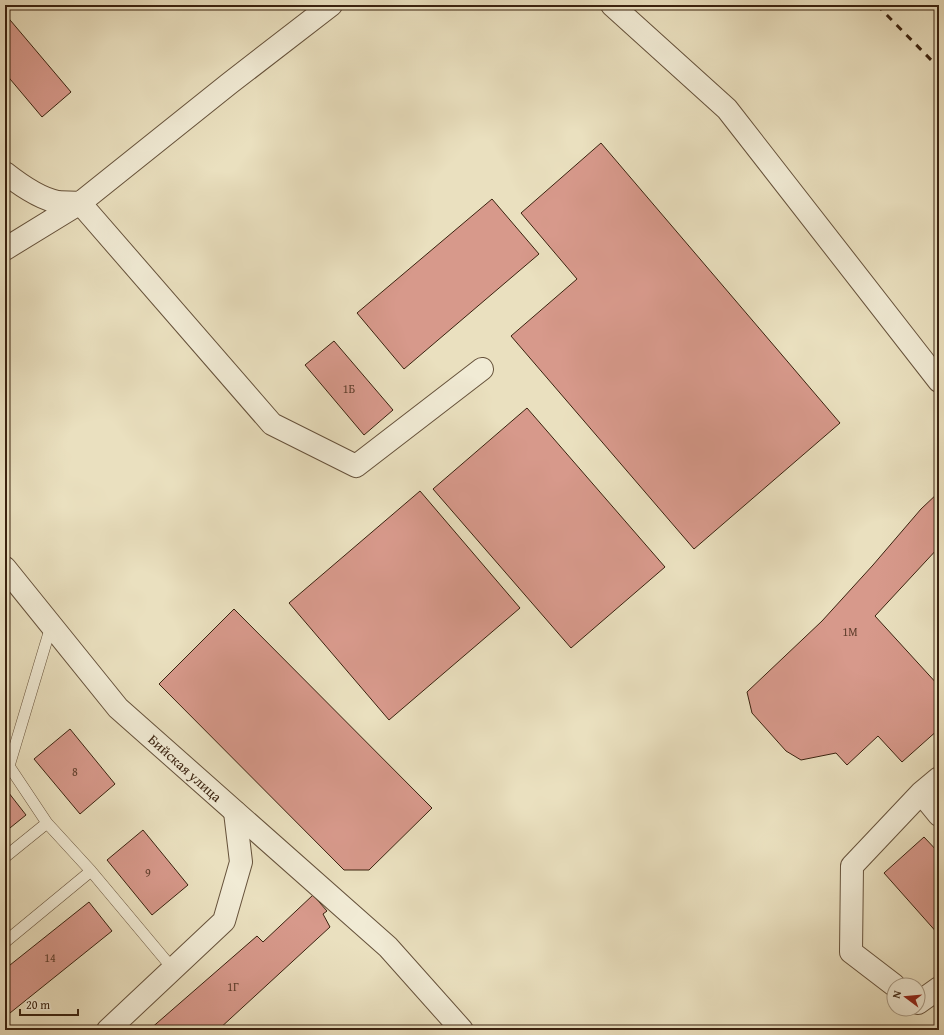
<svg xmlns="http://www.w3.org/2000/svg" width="944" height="1035" viewBox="0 0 944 1035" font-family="'Gentium Book Plus',serif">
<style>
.building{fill:#d7998b;stroke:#3a220f}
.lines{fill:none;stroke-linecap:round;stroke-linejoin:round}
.service-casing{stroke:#66523b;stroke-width:12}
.minor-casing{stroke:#66523b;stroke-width:24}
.tertiary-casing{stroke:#66523b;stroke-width:24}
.service{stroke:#f1ebd5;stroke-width:11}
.minor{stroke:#f1ebd5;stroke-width:22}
.tertiary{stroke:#f1ebd5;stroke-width:22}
.rail{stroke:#3a220f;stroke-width:3;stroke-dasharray:7 7;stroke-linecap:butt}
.labels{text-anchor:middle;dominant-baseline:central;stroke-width:3.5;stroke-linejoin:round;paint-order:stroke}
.number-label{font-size:12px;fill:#61402e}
.street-label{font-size:14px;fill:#3a220f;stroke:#f1ebd5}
</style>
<rect width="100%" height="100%" fill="#eae0bf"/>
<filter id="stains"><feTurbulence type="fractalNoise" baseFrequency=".005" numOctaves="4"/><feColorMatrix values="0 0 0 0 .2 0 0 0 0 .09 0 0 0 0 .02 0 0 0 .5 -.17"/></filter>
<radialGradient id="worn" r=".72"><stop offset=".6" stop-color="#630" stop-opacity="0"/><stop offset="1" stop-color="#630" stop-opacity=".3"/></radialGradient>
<path class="building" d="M5,14L71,92L42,117L5,73Z
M601,143L840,423L694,549L511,336L577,279L521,213Z
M492,199L539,254L404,369L357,313Z
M334,341L393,410L364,435L305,365Z
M527,408L665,567L571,648L433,489Z
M420,491L520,608L389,720L289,603Z
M939,492V547L875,616L939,686V729L902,762L878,736L847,765L836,753L801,760L786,751L752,713L747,692L822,621L873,565L921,509Z
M234,609L432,808L369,870H344L159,684Z
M70,729L115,784L80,814L34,759Z
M5,788L26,815L5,832Z
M143,830L188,885L152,915L107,860Z
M924,837L939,853V935L884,873Z
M313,895L327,911L323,914L330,927L218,1030H149L257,936L263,942Z
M89,902L112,931L5,1017V969Z"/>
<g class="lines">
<defs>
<path id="service" d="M51,626L9,766L47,823L91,871L173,969
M5,857L47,823
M5,942L91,871"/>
<path id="minor" d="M612,5L727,109L939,381
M5,173C19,184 40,199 58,202C65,203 73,202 80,203L272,424L356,466L482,369
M5,249L80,203L230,83L331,5
M921,793L939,815
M894,985L851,952L852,866L921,793L939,778
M918,1003L939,988
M108,1030L224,921L241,862L235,812"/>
<path id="tertiary" d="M5,568L118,708L388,947L462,1030"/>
</defs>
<use href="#service" class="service-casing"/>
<use href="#minor" class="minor-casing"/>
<use href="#tertiary" class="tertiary-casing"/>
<use href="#service" class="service"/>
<use href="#minor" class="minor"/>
<use href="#tertiary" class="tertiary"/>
<path class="rail" d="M877,5L939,68"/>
</g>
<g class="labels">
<g class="number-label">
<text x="349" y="388">1Б</text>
<text x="850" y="631">1М</text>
<text x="75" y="771">8</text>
<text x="148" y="872">9</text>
<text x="50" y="957">14</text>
<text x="233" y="986">1Г</text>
</g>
<g class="street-label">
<text transform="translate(185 768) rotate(42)">Бийская улица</text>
</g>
</g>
<rect width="944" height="1035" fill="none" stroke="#eae0bf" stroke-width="20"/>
<rect x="6" y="6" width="932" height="1023" fill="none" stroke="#3a220f" stroke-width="2"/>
<rect x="10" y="10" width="924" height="1015" fill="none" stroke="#3a220f"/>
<g transform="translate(906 997) rotate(286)"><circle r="19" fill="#f1ebd5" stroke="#a89b86"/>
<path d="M0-3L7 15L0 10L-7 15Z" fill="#8f2418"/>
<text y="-6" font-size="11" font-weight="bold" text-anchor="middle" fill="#3a220f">N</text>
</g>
<path d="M20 1009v6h58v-6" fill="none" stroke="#3a220f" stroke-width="2"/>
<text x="26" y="1009" font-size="12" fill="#3a220f" stroke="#f1ebd5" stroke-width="3" paint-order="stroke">20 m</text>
<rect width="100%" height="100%" filter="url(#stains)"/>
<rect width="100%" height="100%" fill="url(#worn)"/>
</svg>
